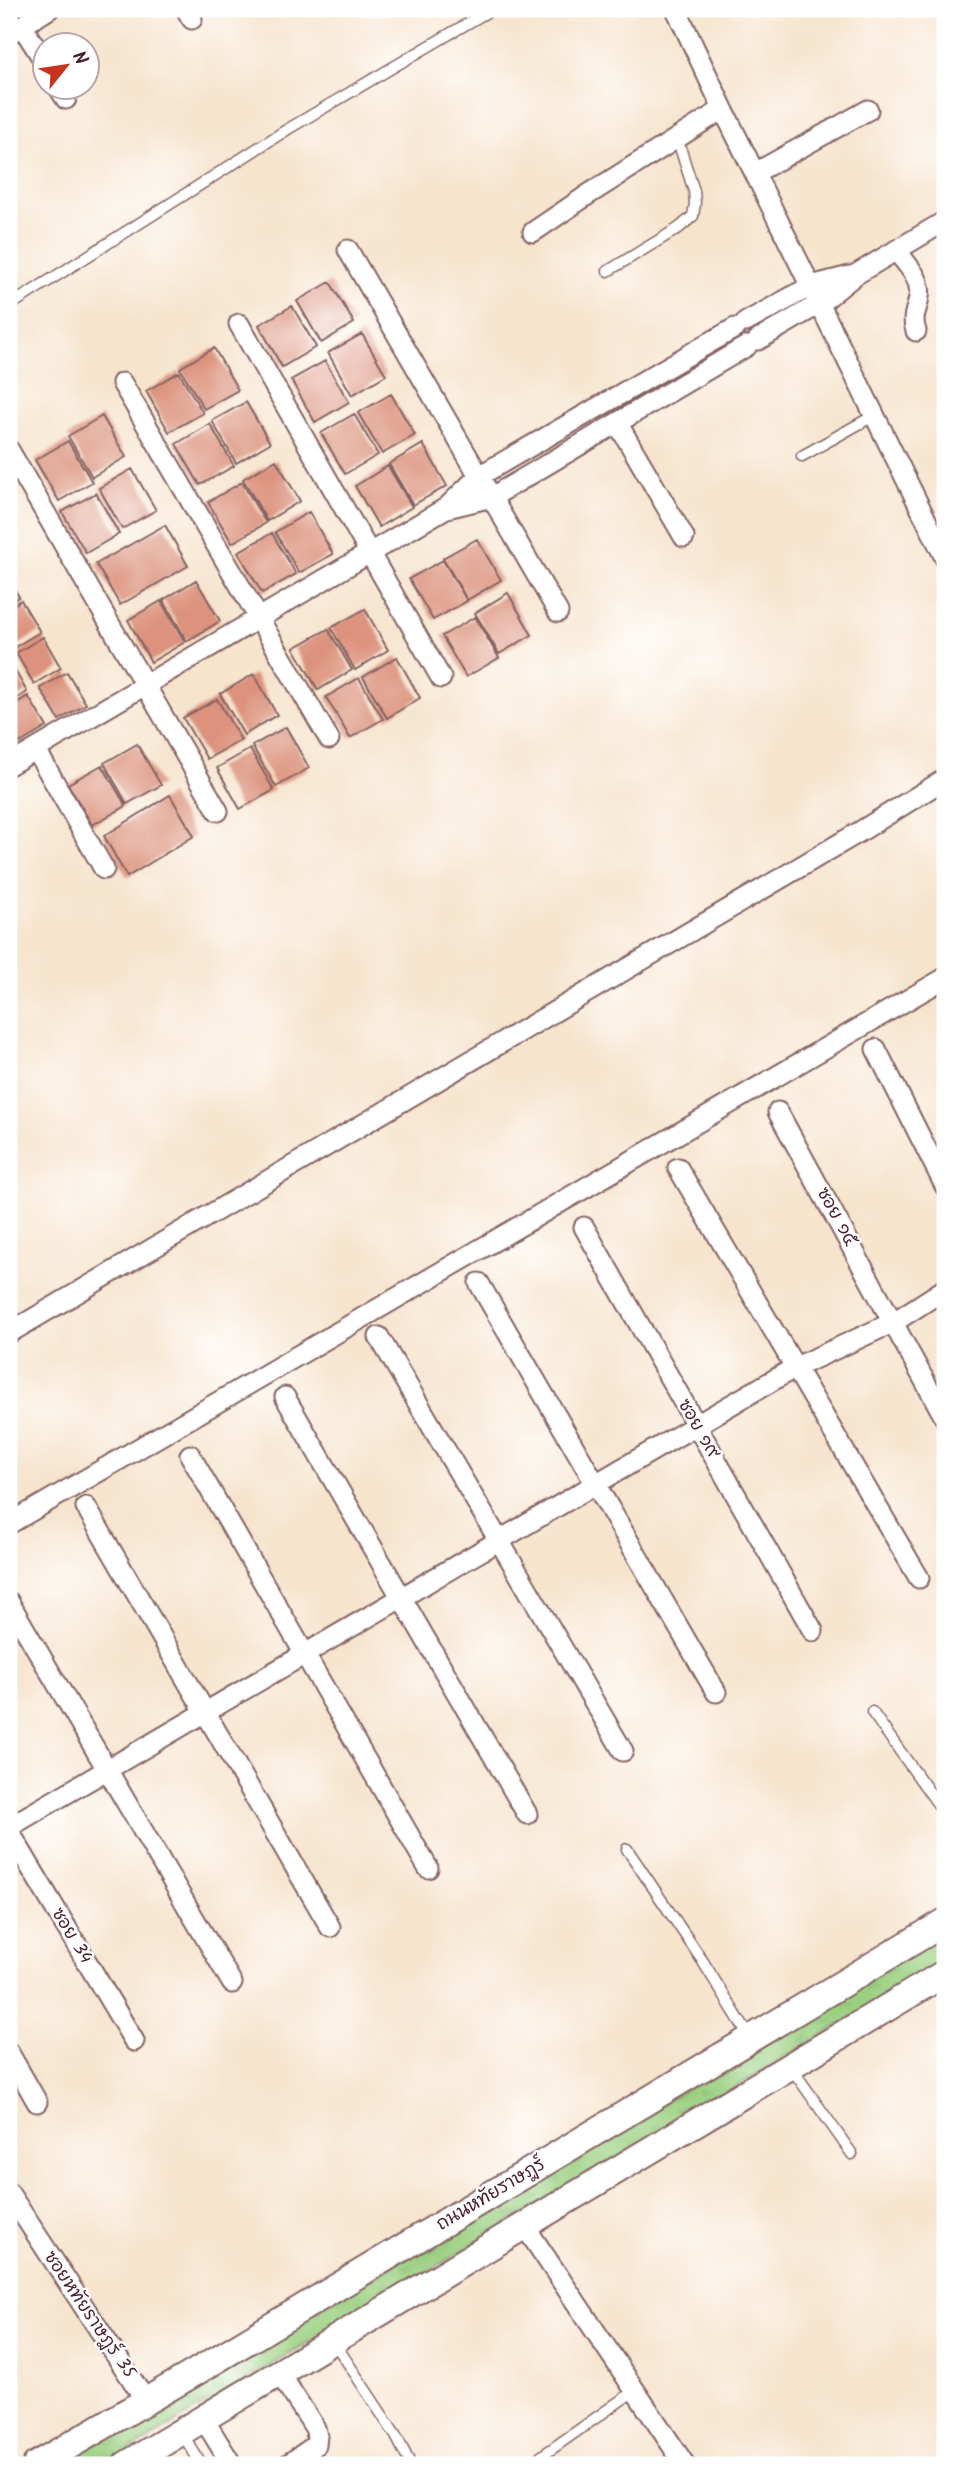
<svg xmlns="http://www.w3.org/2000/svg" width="954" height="2474" viewBox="0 0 954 2474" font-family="Kalam,'Playpen Sans Thai',sans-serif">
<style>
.grass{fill:url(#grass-tufts);stroke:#727856;stroke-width:2}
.building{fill:#dc927b}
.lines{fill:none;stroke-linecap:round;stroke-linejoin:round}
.service-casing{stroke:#866464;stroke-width:13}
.minor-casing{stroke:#866464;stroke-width:23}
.secondary-casing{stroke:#866464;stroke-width:30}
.service{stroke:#fff;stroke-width:10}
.minor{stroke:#fff;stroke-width:19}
.secondary{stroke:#fff;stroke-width:26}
.labels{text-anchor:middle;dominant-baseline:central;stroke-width:5;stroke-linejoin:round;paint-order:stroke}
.street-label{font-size:18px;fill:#4a1f2b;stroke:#fff}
</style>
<defs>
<pattern id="grass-tufts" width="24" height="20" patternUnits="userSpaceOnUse" patternTransform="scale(1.75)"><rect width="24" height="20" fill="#9bd081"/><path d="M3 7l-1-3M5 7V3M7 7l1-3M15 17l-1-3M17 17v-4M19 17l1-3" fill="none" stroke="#87b270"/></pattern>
</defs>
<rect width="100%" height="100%" fill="#fff"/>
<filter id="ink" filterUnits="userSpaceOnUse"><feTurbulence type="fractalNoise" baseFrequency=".0143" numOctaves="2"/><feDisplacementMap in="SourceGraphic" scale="14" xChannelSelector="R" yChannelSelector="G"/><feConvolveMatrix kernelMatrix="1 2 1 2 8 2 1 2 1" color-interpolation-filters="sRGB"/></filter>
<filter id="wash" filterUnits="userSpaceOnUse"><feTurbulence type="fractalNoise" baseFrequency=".00686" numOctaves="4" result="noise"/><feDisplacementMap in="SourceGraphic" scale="28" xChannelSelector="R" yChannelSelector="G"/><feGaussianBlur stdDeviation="1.57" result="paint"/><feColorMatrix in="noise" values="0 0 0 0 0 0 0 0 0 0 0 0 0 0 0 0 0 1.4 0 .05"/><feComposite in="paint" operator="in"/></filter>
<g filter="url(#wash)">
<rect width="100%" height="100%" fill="#f6e4cd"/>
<path class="grass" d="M945,1933V1962L105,2465H59Z"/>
<g id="blocks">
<path class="building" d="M330,282L354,323L321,343L297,301Z
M292,306L316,347L282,367L259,325Z
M362,334L386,375L352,395L328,353Z
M214,348L238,390L204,409L180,368Z
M325,361L349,402L315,422L291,380Z
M179,372L203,413L169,432L146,391Z
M391,394L415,435L382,454L358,413Z
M246,402L270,443L236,463L212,421Z
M354,414L378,455L345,474L321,433Z
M102,416L126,457L92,477L68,436Z
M210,424L234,466L200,485L176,444Z
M68,441L92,482L59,501L35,460Z
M423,444L447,486L413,505L389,464Z
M276,460L300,501L267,521L243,479Z
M388,466L412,507L379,527L355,486Z
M132,469L156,510L122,529L99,488Z
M242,482L266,523L232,543L208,502Z
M96,493L119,534L86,553L62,512Z
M309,512L333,554L299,573L275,532Z
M165,525L188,566L120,605L96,564Z
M272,533L296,574L262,593L238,552Z
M477,539L501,580L467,600L443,558Z
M443,560L467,601L433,620L409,579Z
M9,579L19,597L9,603Z
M196,580L220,621L187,641L163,600Z
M508,593L532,635L499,654L475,613Z
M21,600L40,632L13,648L9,641V608Z
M161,601L185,642L151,662L128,620Z
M365,609L388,650L355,670L331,628Z
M475,617L499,658L466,677L442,636Z
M328,629L352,670L318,690L294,648Z
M43,637L61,668L34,684L16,653Z
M397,657L420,698L387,718L363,677Z
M9,660L27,692L9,703Z
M67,672L86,704L59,720L40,688Z
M254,674L277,715L244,735L220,694Z
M359,678L383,719L350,738L326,697Z
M28,696L47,727L20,743L9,725V708Z
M217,699L241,740L207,759L183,718Z
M286,727L309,768L276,787L252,746Z
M137,744L161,785L127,804L104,763Z
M250,749L274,790L240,809L217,768Z
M102,765L126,806L92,825L68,784Z
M170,795L194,836L127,877L104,836Z"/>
</g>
</g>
<g filter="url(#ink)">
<use href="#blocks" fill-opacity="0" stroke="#866464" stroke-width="2"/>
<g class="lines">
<defs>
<path id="service" d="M608,271L679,228L693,216L695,204L694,191L677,138
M9,306L288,129L492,9
M802,456L875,415
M872,1712L945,1814
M627,1849L702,1960L749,2036
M790,2066L852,2154
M334,2342L396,2436L411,2465
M181,2432L202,2465
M529,2465L634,2391"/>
<path id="minor" d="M186,9L192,19
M676,9L723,109L945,558
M22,26L46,64
M9,34L49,9
M59,88L66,99
M755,173L868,110
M533,232L589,194L723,109
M348,250L558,612
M896,250C906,264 923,279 919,297C917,311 911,316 916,331
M746,322L811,286L850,276
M239,324L441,678
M758,340L819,304L855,275L945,221
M122,383L329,739
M618,424L684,537
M9,450L218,811
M447,508L492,497L747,346
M36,750L104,869
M9,765L446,508L479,476L735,328
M876,1049L945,1186
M778,1112L945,1418
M678,1168L919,1578
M584,1227L813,1631
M479,1283L716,1692
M9,1333L861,831L945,779
M379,1337L623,1751
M285,1397L527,1814
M190,1455L428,1868
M86,1507L330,1927
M9,1524L945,978
M9,1602L232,1983
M9,1827L794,1368L894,1322L945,1289
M9,1831L134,2041
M9,2053L37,2102
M9,2193L146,2401
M524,2225L685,2465
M280,2374L315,2428L317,2436L316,2445L287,2465
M203,2418L232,2465"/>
<path id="secondary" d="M36,2465L189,2376L945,1922
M126,2465L945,1973"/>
</defs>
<use href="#service" class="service-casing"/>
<use href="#minor" class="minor-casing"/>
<use href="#secondary" class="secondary-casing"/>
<use href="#service" class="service"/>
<use href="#minor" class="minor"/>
<use href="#secondary" class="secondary"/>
</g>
</g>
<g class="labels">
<g class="street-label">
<text transform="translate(836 1217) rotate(61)">ซอย ๑๕</text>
<text transform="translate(698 1429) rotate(60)">ซอย ๑๙</text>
<text transform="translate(71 1936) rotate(59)">ซอย 34</text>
<text transform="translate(491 2195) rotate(-31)">ถนนหทัยราษฎร์</text>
<text transform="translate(89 2315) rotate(56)">ซอยหทัยราษฎร์ 35</text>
</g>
</g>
<rect width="954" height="2474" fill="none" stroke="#fff" stroke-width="35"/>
<g transform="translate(66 66) rotate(60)"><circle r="33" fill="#ffffff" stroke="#b7a5aa" stroke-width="2"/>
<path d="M0-5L12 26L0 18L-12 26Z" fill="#c8321e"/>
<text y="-10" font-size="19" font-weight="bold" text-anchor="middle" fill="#4a1f2b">N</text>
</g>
</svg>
